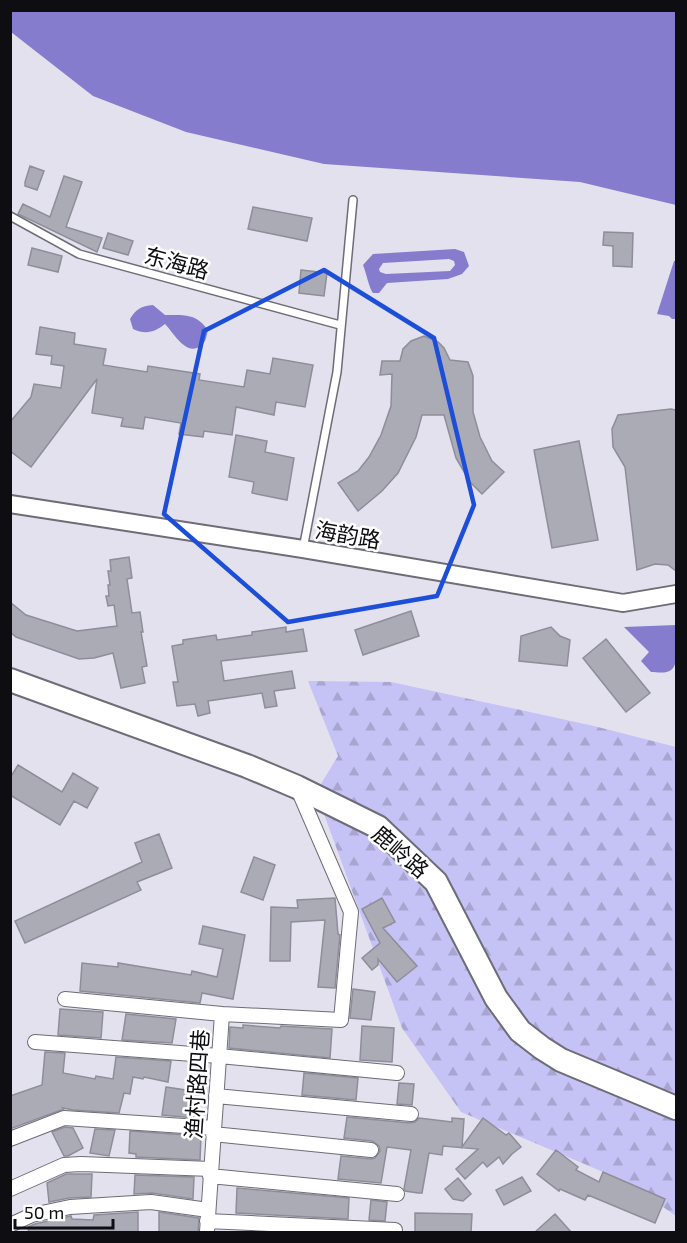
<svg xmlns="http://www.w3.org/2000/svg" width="687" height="1243" viewBox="0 0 687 1243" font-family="'Exo 2','Noto Sans SC',sans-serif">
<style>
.forest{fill:url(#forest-firs)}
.water{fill:#857cce;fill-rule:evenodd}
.building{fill:#ababb6;stroke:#8e8d99;stroke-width:1.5}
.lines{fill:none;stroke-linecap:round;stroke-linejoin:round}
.service-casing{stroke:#6d6c77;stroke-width:10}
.minor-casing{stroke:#6d6c77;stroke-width:16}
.tertiary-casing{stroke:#6d6c77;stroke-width:20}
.primary-casing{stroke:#6d6c77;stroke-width:26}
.service{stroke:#fff;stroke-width:7}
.minor{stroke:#fff;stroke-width:14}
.tertiary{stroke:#fff;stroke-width:16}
.primary{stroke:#fff;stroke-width:22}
.marked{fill:none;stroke:#1d4ed8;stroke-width:4.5;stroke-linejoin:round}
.labels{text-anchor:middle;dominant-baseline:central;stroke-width:5;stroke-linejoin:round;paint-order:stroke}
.street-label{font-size:22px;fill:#0e0e12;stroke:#fff}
</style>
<defs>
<pattern id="forest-firs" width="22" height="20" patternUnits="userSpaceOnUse" patternTransform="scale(1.5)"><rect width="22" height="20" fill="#c5c2f5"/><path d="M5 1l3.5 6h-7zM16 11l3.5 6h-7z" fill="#a8a6d1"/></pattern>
</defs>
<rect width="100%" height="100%" fill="#e2e1ed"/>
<path class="forest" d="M308,681L391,682L594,726L676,747V1216L627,1182L461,1112L402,1028L316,792L338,756Z"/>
<path class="water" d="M10,11H676V205L580,182L324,164L186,132L93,96L11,32Z
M455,249L464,252L469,266L462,274L448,279L387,283L379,293H373C369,288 366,272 363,265L373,254ZM449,259L454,261L455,265L450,271L386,274L380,272L379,269L383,263Z
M674,261H676V319H672L669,316L657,314Z
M153,305L165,315C184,315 196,313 208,330C206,338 206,343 199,347C185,355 173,332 165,324C155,332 146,335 133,329L130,319C136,309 141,306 153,305Z
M676,625C677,636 680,664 671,670C666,674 657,672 651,672L641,661L649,652L624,627Z"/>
<path class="building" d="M30,166L44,171L37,190L25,186V182Z
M64,176L82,182L66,227L102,238L97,252L18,214L23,204L50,217Z
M253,207L312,218L307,241L248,229Z
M604,232L633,233L632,267L613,266V246L603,245Z
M108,233L133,241L128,255L103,248Z
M32,248L62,256L58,272L28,265Z
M301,270L327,273L324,296L299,293Z
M40,327L75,333L74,344L106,349L103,365L147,372L148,366L200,374L199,380L244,387L247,370L270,374L273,358L313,365L305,407L276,402L274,415L236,407L232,435L204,431L203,437L179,434L181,423L145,417L143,429L121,426L123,418L92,413L97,379L31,467L10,451V422L31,397L34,384L61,388L64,366L51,364L52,356L36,354Z
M424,336L438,342L444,348L450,360L468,362L473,376V412L480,437L492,461L504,472L482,494L470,482L456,458L444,415H422L416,437L398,473L382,491L358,511L338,483L358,471L369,457L381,435L391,406L392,374L380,375L382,361H400L403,349L411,341Z
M671,409L676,410V571L668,565L655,564L637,570L625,467L613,447L612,429L618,415Z
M236,435L267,441L265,452L294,458L287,500L252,493L254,482L229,477Z
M579,441L598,540L552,548L534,450Z
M129,557L132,578L127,579L132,613L140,612L143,632H141L147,666L142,667L145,683L121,688L113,653L94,658L79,659L16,637L10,632V602L26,615L77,631L117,626L114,605L108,606L106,596H109L108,585H110L108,571H111L110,560Z
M411,611L419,636L363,655L355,630Z
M286,627V632L303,629L307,651L221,661L224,681L292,671L295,688L274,691L277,706L265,708L262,693L208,701L210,713L198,716L195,704L177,706L173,682H178L172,646L183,644V640L216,635L217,640L252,635V632Z
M551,627L560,636L570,640L567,666L519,661L521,636Z
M606,639L650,693L626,712L583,658Z
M18,765L62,792L73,773L98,788L87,808L74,801L60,825L10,795V778Z
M159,834L172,868L137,882L141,890L25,943L15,921L142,862L135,843Z
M254,857L275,865L263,900L241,892Z
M335,898L338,934L340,935L335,988L318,987L325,920L291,922L290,961H270L271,907L298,908L297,900Z
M382,898L395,922L383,928L417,966L397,982L378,959V965L372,970L362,958L380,943L362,909Z
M203,926L245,935L233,999L202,993L200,1003L80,991L82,963L118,967V963L191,975L192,971L217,977L223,949L199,944Z
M353,989L375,992L371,1020L350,1018Z
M60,1009L103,1012L101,1038L58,1035Z
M126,1014L176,1019L172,1043L122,1040Z
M243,1025L280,1028L281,1026L332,1029L330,1058L229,1048L230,1027L243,1028Z
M362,1026L394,1028L392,1062L360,1060Z
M45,1052L65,1053L63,1073L95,1079L96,1076L113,1079L116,1057L171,1061L168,1082L144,1077L143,1079L133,1077L130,1094L124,1093L119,1113L73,1110L63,1108L64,1109L10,1129V1096L42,1085Z
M304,1073L358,1078L356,1100L302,1095Z
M399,1083L414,1084L412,1105L397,1104Z
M166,1087L199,1092L195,1118L162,1115Z
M347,1117L410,1123L415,1122L419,1118L452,1122V1118L464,1119L462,1147L483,1118L506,1135L509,1133L521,1147L512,1154L503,1164L499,1157L487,1167L483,1162L465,1179L456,1169L478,1149L443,1146L442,1155L429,1153L422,1193H418L405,1191L404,1189L411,1150L387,1147L381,1183L338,1179L341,1156L371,1159L375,1158L380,1151L379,1146L372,1141L344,1138Z
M65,1127L73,1128L83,1148L68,1156H64L52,1132Z
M95,1129L115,1130L109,1156L90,1153Z
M130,1131L201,1136L200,1160L136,1157V1154L129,1153Z
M556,1150L578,1167L576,1170L599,1182L603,1172L665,1199L655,1223L588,1195L585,1200L560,1189L559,1191L537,1174Z
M66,1174H92L91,1197L69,1198L49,1202L47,1183Z
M135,1175L194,1177L193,1199L152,1193L134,1194Z
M522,1177L531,1191L504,1205L496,1190Z
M458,1178L471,1194L463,1201L453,1199L445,1189Z
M237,1188L349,1198L348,1219L236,1213Z
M371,1200L387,1202L385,1221L369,1220Z
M138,1212V1233H29L28,1227L35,1224L71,1216L72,1219L93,1220L94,1215Z
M159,1212L199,1218L198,1233H159Z
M415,1213L472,1214L471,1233H415Z
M555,1214L572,1233H534Z"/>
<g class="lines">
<defs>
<path id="service" d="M10,216L79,254L340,325
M303,549L337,372L353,200"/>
<path id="minor" d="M65,999L222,1014
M35,1042L219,1056L397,1073
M216,1096L411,1114
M213,1134L371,1150
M10,1139L64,1118L214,1128
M210,1176L397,1194
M10,1189L64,1165L81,1164L211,1169
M207,1221L395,1230
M10,1225L32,1215L70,1207L151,1202L208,1210
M207,1232L222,1014L341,1020L351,912L297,787"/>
<path id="tertiary" d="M10,504L303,549L623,603L676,594"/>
<path id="primary" d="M10,680L247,766L297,787L378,827L436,882L496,998L520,1031L542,1048L561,1060L676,1108"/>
</defs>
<use href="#service" class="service-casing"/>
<use href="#minor" class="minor-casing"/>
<use href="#tertiary" class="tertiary-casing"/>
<use href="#primary" class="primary-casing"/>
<use href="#service" class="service"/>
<use href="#minor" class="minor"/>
<use href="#tertiary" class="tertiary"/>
<use href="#primary" class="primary"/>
</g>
<path class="marked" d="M324,270L434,338L474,505L437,596L288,622L164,514L204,331Z"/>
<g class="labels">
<g class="street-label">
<text transform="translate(177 262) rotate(15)">东海路</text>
<text transform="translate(348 534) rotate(10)">海韵路</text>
<text transform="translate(401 851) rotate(41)">鹿岭路</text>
<text transform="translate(196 1084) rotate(-86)">渔村路四巷</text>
</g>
</g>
<rect width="687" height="1243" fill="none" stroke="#0e0e12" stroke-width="24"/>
<path d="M15 1219v9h98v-9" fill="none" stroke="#0e0e12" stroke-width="3"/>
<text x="24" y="1219" font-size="18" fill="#0e0e12" stroke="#ffffff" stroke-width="4.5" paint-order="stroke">50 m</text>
</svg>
